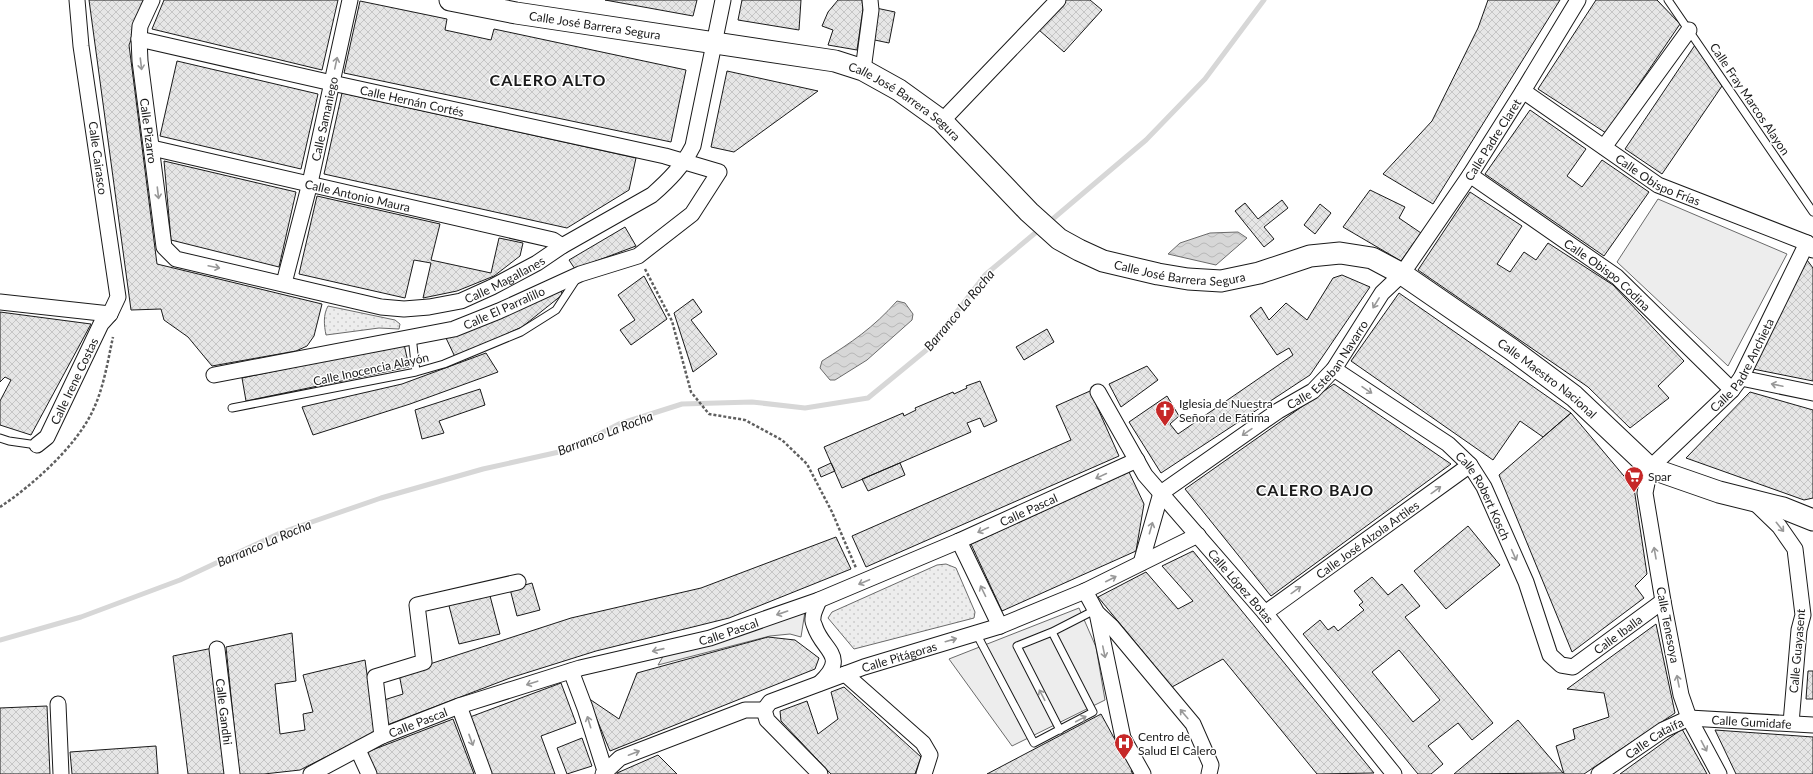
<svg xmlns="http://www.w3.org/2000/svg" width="1813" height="774" viewBox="0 0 1813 774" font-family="Lato,sans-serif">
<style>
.park{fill:url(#park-dots);stroke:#6a6a6a}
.built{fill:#ededed;stroke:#6a6a6a}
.water{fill:url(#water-waves);stroke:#6a6a6a}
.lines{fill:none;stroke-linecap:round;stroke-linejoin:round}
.stream{stroke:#d7d7d7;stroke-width:5}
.building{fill:url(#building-cross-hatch);stroke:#1a1a1a;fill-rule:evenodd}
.lane-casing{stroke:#1a1a1a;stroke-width:9}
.street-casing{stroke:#1a1a1a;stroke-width:17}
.secondary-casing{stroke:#1a1a1a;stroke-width:23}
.path{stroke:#5f5f5f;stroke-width:2.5;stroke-dasharray:3 2;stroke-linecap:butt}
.lane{stroke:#fff;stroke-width:7}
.street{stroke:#fff;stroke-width:15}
.secondary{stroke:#fff;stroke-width:21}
.oneway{stroke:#989898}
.labels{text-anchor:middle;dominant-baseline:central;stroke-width:3;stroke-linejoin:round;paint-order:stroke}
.street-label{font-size:12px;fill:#1a1a1a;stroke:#fff}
.poi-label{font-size:12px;fill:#1a1a1a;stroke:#fff;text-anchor:start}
.water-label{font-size:13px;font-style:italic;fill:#1a1a1a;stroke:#fff}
.district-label{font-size:16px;font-weight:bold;letter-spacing:1px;fill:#1a1a1a;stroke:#fff}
</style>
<defs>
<pattern id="park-dots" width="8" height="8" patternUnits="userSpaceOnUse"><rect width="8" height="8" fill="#ededed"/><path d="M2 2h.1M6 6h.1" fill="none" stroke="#cbcbcb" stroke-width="1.8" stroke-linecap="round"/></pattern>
<pattern id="water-waves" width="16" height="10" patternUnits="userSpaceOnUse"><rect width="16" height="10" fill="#d7d7d7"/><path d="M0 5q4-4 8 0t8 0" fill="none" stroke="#b8b8b8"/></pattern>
<pattern id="building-cross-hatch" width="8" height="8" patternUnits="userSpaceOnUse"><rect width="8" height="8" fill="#e6e6e6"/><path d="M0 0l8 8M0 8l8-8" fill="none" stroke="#c5c5c5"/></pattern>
</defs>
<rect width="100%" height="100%" fill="#fff"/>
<path class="park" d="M328,306L395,320L400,324L399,329L379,328L326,335C324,325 323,315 328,306Z
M946,564L956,568L975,612L974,618L854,649L828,618L832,612L937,565Z"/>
<path class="built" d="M1658,199L1787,254L1728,366L1617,262Z
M806,605L801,637L790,634L770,636L658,665L668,648Z
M1079,608L1096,647L1105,700L1012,746L949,659Z"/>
<path class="water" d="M1238,232L1247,238L1216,265L1168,254L1180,243L1210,233Z
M897,301L905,303L913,314L912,320L867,360L835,380H830L820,368L822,361C852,342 873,328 897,301Z"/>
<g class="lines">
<path class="stream" d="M1048,223L1146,140L1205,79L1264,0
M0,640L81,617L180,580L280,533L381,498L483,469L568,450L619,424L682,404L752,402L805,408L868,398L930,347L985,275L1040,229"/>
</g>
<path class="building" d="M89,0H147L129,45L157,264L322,304L314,336L307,346L296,351L212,366L188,337L164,320L161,309L131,310Z
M164,0H338L322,70L152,29Z
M605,0H697L693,16Z
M742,0H801L799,30L738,20Z
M838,0H862L863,9L857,50L828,45L833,30L822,26L828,12Z
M1065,0H1090L1102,10L1064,52L1039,30Z
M1488,0H1560L1433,204L1383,174L1432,121L1478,28Z
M1596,0H1657L1680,24L1606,133L1538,89Z
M360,1L447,19L445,30L491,40L494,29L686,70L671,142L344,73Z
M876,8L895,12L889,43L870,39Z
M1695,45L1722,86L1662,174L1625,149Z
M177,61L318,94L301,169L160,136Z
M727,71L818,91L734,152L711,147Z
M342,93L636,158L629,190L567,228L324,174Z
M1530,110L1586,149L1567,176L1582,187L1602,160L1649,192L1604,256L1485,174Z
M164,161L296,192L279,267L171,240Z
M1370,190L1405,207L1399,218L1421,233L1401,261L1343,227Z
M1470,192L1522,226L1497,264L1510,272L1524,252L1536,260L1548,243L1613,285L1684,361L1658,386L1669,398L1630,428L1588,387L1418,270Z
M317,196L440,224L431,260L491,273L499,238L523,243L520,256L494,276L457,291L423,298L431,263L414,260L405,298L299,274Z
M1282,200L1288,208L1264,227L1274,239L1264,247L1235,211L1245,203L1258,219Z
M1320,204L1331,213L1315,234L1304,225Z
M625,227L636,246L575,269L569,260Z
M1807,260L1813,268V381L1753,369Z
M1342,275L1370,287L1310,375L1161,473L1129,422L1167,396L1179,416L1170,424L1178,434L1293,355L1289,348L1277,355L1250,316L1261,307L1269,320L1286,303L1307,320L1333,278Z
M644,276L667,319L631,345L620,330L635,320L618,295Z
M561,287L562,295L522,327L455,357L446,338Z
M1399,293L1571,413L1543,437L1520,421L1493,460L1351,361Z
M693,299L702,312L691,320L717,354L693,372L674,313Z
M0,312L91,324L31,435L0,425V401L11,380L5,377L0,382Z
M1047,329L1054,342L1024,360L1016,347Z
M404,344L409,367L246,401L242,378Z
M486,353L498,372L410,404L313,435L302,407L402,384Z
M1147,366L1158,380L1121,407L1109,384Z
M980,381L997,421L984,427L980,418L967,423L971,432L842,488L824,447L903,413L904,416L916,410L915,408L953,392L954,394L967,388L966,386Z
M1334,384L1451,464L1271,596L1185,489Z
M480,389L485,405L439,421L444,433L422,439L415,410Z
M1090,391L1119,456L866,567L852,536L1071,440L1056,406Z
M1750,392L1813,410V498L1804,500L1686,458Z
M1571,413L1634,488L1647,574L1635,586L1644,598L1572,652L1499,475Z
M831,463L835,471L821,477L818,469Z
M900,463L905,475L868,491L862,479Z
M1129,472L1144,504L1136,551L1002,611L971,544Z
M1468,526L1500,565L1446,609L1414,571Z
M836,537L851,569L729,618L596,651L510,678L387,725L384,700L403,694L399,674L571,618L701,588Z
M1193,551L1374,773L1317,774L1223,659L1172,687L1098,597L1146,572L1178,609L1193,601L1162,566Z
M1372,577L1388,595L1402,584L1420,606L1405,617L1493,723L1472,740L1458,723L1428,746L1443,764L1431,774H1418L1303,634L1320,620L1328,630L1334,626L1338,631L1364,610L1359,605L1363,602L1354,591ZM1399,650L1440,700L1413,722L1372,672Z
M532,583L540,610L517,616L510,589Z
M489,592L500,634L459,644L448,602Z
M1656,624L1675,713L1584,774H1564L1556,746L1575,739L1573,729L1609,717L1604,693L1567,689Z
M292,633L296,681L275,684L280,734L305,730L303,714L313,712L303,675L365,660L375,732L300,770L264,774H239L226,647Z
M768,637L795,640L819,658L815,669L610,751L588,698L619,719L637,673Z
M213,648L228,774H188L173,656Z
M1808,671H1813V699H1806Z
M561,683L576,723L541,736L555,774H491L470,717Z
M844,687L921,757L915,774H831L781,721L780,711L807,701L818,734L838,719L831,692Z
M47,706L50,774H0V708Z
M1101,714L1119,747L1124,744L1136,768L1131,771L1133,774H987Z
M453,719L474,774H376L367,752Z
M1518,720L1563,773L1454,774Z
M1682,729L1707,774H1620Z
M1715,730L1813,737V774H1736Z
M582,738L592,766L567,774L557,748Z
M156,746L158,774H72L70,752Z
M658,755L677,774H617V773Z"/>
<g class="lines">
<defs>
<path id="lane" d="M1668,0L1813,212
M412,336L416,372
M232,408L416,372L444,364L521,332L556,310L577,278
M0,438L9,441L37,445
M976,633L1034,743L1093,712L1052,632
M1060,730L1017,646L1052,632L1095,610"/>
<g id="street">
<path id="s1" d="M152,0L140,26L139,39L140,61L164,247L176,259L381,307L404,309L429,307L461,301L492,287L537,263L562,246L652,195C669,180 683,166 693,146L723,0"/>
<path id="s2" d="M139,39L332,83L665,156L719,172L692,214L638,256L580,274L499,311L454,329L214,375"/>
<path d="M863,70L871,10L870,0"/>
<path id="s3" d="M1523,91L1658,185L1807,243L1813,250"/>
<path d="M942,121L1058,0"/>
<path d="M1604,147L1689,30"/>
<path id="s4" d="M152,148L553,240L562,246"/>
<path id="s5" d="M1470,175L1617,277L1732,390"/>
<path id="s6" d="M284,283L310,183L350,0"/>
<path d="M0,302L110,314"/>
<path id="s7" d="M1334,369L1448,444L1470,465L1484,487L1526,582L1550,655L1561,665L1573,667L1663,601"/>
<path d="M1741,378L1813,393"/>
<path id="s8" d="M1098,392L1145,475L1265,613L1394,774"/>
<path id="s9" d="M37,445L47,437L101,324L110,314L118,297L81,46L77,0"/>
<path d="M1753,501L1779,526L1795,549L1803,615L1799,630L1791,723"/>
<path d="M959,541L1000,626"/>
<path id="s10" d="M1141,563L1161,493L1278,411L1313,391L1334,369L1382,293L1402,274L1470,175L1523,91L1578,0"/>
<path d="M1085,591L1097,613L1112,627L1193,724L1211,765L1209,774"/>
<path d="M819,600C817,606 813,612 813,618C812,621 814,624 815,627C823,651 849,656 820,683"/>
<path d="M1097,613L1123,738L1143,774"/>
<path id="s11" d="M1265,613L1470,465"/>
<path id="s12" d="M217,649L232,774"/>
<path d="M571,671L585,708L606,774"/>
<path d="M845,674L923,743L930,755L924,774"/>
<path d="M58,704L61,774"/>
<path d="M459,706L484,774"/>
<path id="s13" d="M764,710L770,702L864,667L1000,626L1085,591L1198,535"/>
<path d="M764,710L767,720L820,774"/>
<path d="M382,736L375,677L424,662L417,605L518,582"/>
<path d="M358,750L369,774"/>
<path id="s14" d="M311,774L382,736L459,706L580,668L710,638L819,600L959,541L1137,460"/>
<path d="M603,774L620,758L745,710H764"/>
<path id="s15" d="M1599,774L1663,730L1689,718L1813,725"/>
<path id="s16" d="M1719,774L1689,718L1681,695L1663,601L1645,493L1650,468L1732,390L1741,378L1807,243"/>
</g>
<g id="secondary">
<path id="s17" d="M450,0L516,13L835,61L863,70L899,90L942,121L1029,212L1059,239L1079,250L1103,261L1158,274L1188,279L1221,281L1259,273L1310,256L1340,253L1372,258L1402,274L1511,349L1574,396L1650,468L1719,492L1783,508L1813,520"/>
</g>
</defs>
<use href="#lane" class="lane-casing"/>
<use href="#street" class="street-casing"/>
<use href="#secondary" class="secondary-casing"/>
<path class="path" d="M645,269L672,321L691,392L709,414L745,420L782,440L807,464L832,512L856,568
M0,507C33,485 78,445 94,408C104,386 108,360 113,337"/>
<use href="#lane" class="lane"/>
<use href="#street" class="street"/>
<use href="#secondary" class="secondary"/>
</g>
<defs><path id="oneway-shaft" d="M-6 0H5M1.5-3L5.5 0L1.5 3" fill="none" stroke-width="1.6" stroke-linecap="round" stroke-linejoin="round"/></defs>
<g class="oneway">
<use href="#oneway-shaft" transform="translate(336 63) rotate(-78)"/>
<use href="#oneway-shaft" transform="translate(141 64) rotate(83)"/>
<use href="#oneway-shaft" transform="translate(158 193) rotate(83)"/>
<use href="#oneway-shaft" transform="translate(214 267) rotate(12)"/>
<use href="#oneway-shaft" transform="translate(1376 303) rotate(122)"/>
<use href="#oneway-shaft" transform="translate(1777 385) rotate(-168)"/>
<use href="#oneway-shaft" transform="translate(1367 390) rotate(34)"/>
<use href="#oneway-shaft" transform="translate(1247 432) rotate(145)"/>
<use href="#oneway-shaft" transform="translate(1101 476) rotate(155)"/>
<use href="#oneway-shaft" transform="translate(1436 490) rotate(-36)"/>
<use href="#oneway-shaft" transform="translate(1780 527) rotate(51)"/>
<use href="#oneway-shaft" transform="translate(1151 528) rotate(-74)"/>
<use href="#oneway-shaft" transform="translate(983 530) rotate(155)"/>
<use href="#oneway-shaft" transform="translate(1655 553) rotate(-100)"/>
<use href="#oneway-shaft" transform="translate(1514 555) rotate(66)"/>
<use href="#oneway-shaft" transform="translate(1111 579) rotate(-27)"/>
<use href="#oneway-shaft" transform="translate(864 582) rotate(157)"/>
<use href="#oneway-shaft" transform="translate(1296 590) rotate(-36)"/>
<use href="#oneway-shaft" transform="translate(983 591) rotate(-116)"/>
<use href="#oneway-shaft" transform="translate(782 613) rotate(161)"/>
<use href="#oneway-shaft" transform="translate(951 640) rotate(-16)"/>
<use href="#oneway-shaft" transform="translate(658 650) rotate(167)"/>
<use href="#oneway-shaft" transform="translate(1104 652) rotate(78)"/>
<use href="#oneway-shaft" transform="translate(1678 681) rotate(-101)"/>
<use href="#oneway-shaft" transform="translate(532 683) rotate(162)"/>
<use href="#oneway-shaft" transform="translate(1042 695) rotate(-118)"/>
<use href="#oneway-shaft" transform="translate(1184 714) rotate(-130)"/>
<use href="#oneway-shaft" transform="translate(1081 719) rotate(-28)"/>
<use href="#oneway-shaft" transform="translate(589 722) rotate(-107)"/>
<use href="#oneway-shaft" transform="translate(471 740) rotate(70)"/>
<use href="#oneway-shaft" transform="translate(1704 746) rotate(62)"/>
<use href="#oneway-shaft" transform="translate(634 753) rotate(-21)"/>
</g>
<defs>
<symbol id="church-pin" viewBox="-11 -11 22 30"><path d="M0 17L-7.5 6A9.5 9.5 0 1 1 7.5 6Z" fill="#c62828" stroke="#fff"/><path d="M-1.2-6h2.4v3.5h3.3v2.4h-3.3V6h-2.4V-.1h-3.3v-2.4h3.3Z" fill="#fff"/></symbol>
<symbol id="supermarket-pin" viewBox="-11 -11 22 30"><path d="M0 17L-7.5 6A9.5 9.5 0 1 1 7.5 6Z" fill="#c62828" stroke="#fff"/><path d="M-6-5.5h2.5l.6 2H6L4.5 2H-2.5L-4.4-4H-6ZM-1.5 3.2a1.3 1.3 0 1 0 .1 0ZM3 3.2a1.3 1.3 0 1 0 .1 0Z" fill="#fff"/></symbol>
<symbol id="hospital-pin" viewBox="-11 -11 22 30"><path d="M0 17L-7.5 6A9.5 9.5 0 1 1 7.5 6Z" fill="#c62828" stroke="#fff"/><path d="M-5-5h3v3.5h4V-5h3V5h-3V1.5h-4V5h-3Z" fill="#fff"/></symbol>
</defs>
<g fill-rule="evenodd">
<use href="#church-pin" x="1154" y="399" width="22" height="30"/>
<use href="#supermarket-pin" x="1623" y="465" width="22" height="30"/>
<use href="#hospital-pin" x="1113" y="732" width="22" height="30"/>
</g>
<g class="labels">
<g class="street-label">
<text stroke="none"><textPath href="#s17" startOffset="147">Calle José Barrera Segura</textPath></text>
<text transform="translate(1750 99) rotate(56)">Calle Fray Marcos Alayon</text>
<text stroke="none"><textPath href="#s2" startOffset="280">Calle Hernán Cortés</textPath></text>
<text stroke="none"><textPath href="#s17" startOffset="471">Calle José Barrera Segura</textPath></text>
<text stroke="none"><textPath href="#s6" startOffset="169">Calle Samaniego</textPath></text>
<text stroke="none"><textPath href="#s1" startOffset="134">Calle Pizarro</textPath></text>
<text stroke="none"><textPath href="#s10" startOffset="566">Calle Padre Claret</textPath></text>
<text transform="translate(98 158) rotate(82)">Calle Cairasco</text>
<text stroke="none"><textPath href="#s3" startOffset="162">Calle Obispo Frías</textPath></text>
<text stroke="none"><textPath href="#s4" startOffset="211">Calle Antonio Maura</textPath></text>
<text stroke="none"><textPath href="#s17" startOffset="807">Calle José Barrera Segura</textPath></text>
<text stroke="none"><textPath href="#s5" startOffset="170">Calle Obispo Codina</textPath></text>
<text stroke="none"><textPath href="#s1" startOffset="608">Calle Magallanes</textPath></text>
<text transform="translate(504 308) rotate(-24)">Calle El Parralillo</text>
<text stroke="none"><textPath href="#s10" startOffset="285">Calle Esteban Navarro</textPath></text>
<text stroke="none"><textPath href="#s16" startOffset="458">Calle Padre Anchieta</textPath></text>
<text transform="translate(371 369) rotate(-12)">Calle Inocencia Alayón</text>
<text stroke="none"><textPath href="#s17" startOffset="1217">Calle Maestro Nacional</textPath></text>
<text stroke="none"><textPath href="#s9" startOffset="75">Calle Irene Costas</textPath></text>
<text stroke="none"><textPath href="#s7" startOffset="200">Calle Robert Kosch</textPath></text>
<text stroke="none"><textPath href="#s14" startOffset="767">Calle Pascal</textPath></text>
<text stroke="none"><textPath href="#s11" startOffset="126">Calle José Alzola Artiles</textPath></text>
<text stroke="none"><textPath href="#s8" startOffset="242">Calle López Botas</textPath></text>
<text transform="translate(1668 625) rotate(79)">Calle Tenesoya</text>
<text stroke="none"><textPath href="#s14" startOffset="443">Calle Pascal</textPath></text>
<text stroke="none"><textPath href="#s7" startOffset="456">Calle Iballa</textPath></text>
<text transform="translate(1797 651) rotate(-85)">Calle Guayasent</text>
<text stroke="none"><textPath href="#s13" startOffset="147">Calle Pitágoras</textPath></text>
<text stroke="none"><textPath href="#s12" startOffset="63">Calle Gandhi</textPath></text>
<text stroke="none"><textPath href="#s15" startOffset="169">Calle Gumidafe</textPath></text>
<text stroke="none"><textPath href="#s14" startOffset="119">Calle Pascal</textPath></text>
<text stroke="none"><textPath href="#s15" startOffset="66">Calle Cataifa</textPath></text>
</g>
<g class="poi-label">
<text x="1179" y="403">Iglesia de Nuestra<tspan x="1179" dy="14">Señora de Fátima</tspan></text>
<text x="1648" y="476">Spar</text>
<text x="1138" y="736">Centro de<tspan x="1138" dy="14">Salud El Calero</tspan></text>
</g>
<g class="water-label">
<text transform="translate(959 310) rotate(-50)">Barranco La Rocha</text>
<text transform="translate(605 433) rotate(-21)">Barranco La Rocha</text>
<text transform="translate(264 543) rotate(-23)">Barranco La Rocha</text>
</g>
<g class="district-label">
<text x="548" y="79">CALERO ALTO</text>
<text x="1315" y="489">CALERO BAJO</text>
</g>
</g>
</svg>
